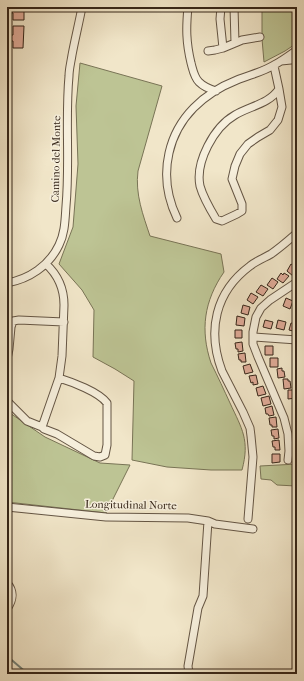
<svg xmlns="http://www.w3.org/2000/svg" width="304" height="681" viewBox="0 0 304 681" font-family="'IM FELL French Canon',serif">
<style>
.green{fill:#bdc494;stroke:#797456}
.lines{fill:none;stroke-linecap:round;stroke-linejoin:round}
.stream{stroke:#728179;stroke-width:2}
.building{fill:#dea996;stroke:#352518}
.street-casing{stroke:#645544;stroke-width:9}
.street{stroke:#f6efdc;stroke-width:7}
.labels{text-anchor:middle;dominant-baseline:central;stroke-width:3;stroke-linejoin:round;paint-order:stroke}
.street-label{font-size:11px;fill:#352518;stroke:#f6efdc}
</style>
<rect width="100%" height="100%" fill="#f1e6c9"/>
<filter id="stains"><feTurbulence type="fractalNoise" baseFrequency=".005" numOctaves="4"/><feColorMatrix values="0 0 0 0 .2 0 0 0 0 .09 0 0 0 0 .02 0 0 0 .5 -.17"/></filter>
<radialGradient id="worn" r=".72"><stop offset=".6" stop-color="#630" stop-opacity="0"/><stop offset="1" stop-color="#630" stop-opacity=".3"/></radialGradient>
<path class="green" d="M262,7H297V43L285,51L264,62L262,39Z
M80,63L162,86L138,171C135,194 143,215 150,236L221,254L224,272C204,301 200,330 211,363C218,377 224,390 230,403C242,429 250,440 242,470H211L167,467L132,460L134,381L115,369L93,357L94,310L82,290L59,264L73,227L78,164L76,106Z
M7,411L45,437L100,463L130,465L106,513L7,502Z
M297,464V485L296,486L277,485L271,480L261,479L260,466Z"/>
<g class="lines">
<path class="stream" d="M7,656L28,674"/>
</g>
<path class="building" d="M12,7H24V20H13V13H12Z
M13,26H24L23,48H13V41H11V35H13Z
M291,264L297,268V270L293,276L287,271Z
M281,273L283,275L284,273L289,276L283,283L277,279Z
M272,278L278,282L273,289L267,285Z
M261,285L268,289L263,296L256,292Z
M251,293L258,297L253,304L247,300Z
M286,298L293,301L290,309L283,306Z
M243,305L250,307L248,315L241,313Z
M237,316L245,318L244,326L236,325Z
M265,320L273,322L271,329L263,327Z
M278,320L286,322L284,330L276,328Z
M291,323L297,324V332L289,330Z
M235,330H242V338H235Z
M242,342L243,351L238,352V349H236L235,343Z
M265,346H273V355H265Z
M245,353L246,362H241V360H239L238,354Z
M270,358H278V367H270Z
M250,364L253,372L245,374L243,366Z
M282,368V371H284L285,377L278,378L277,369Z
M256,375L258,384L253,385V382L251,383L249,376Z
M283,379H288V381H290L291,388L284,389Z
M263,386L266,394L258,396L256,388Z
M288,390H296V398L288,399Z
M269,396L271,404L263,406L261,398Z
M272,406L274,415L269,416L268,414H266L265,408Z
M276,417L277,427H272V425H270L269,418Z
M278,429L279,438L274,439V436H272L271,430Z
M279,440L280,450H275V447H273L272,441Z
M272,454H280V462L272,463Z"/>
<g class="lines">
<defs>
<path id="street" d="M188,7C186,28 186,42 191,63C193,70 194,77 199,82C204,87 209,89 216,91
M221,7L220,19L223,48L235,43L234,7
M235,43L242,40L260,37
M208,51L215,50L223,48
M281,61L291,60L297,59
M274,66L279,89
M279,89L282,107L278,120L270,130L258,137L248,144L240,154L235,166L232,179L242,204V211L237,214L222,221L216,219C210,209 203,197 200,186C195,162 214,127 235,115C250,106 269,104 279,89Z
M177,218C167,197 164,175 169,153C177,117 204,93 237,80C249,75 263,72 274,65C282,61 290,55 297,50
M46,264C58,275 64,289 64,305L62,356L59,378L42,427L44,429L57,434L94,456L100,457L105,455L107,445V403C99,392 72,382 59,378
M7,283C29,279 49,266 59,245C65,233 65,220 66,206C70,163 65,119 69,76C69,69 71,62 72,55C75,39 79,23 82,7
M253,337L297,340
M7,359L9,349L11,327L13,321L19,320L64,322
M7,401L27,421L42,427
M288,460L289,451L288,434L284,418L258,357L253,344V332L256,317L261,308L270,300L297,282
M7,507L106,517L188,518L208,521L215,524L253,529
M248,519L253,457L251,436L250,428L243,412L222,371C207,331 215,292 250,266C256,261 264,258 271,254C280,248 289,240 297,233
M7,583C15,592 13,600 7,609
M189,674L188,666L198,608L203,596L208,521"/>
</defs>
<use href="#street" class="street-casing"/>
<use href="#street" class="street"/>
</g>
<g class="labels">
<g class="street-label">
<text transform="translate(56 159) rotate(-89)">Camino del Monte</text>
<text transform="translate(131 505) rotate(1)">Longitudinal Norte</text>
</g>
</g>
<rect width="304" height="681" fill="none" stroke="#f1e6c9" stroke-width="24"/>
<rect x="8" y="8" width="288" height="665" fill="none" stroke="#352518" stroke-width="2"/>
<rect x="12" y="12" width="280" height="657" fill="none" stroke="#352518"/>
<rect width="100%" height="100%" filter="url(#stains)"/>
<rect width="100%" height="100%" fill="url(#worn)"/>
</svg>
